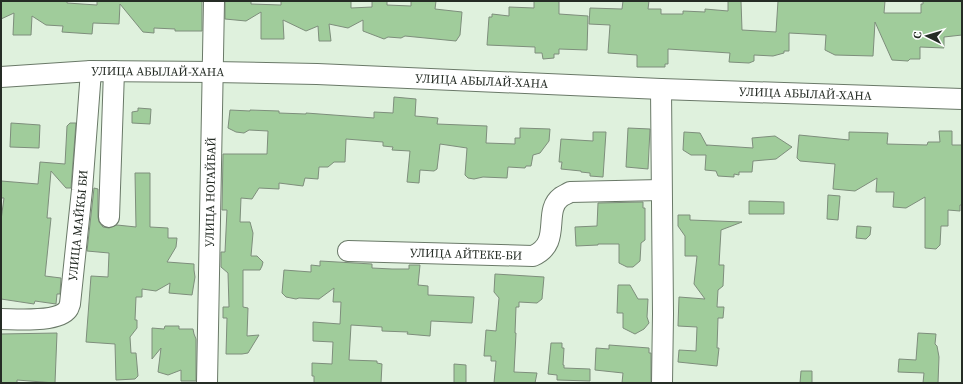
<svg xmlns="http://www.w3.org/2000/svg" width="963" height="384" viewBox="0 0 963 384" font-family="'Source Serif 4',serif">
<style>
.building{fill:#a0cc9b;stroke:#7e8e7c}
.lines{fill:none;stroke-linecap:round;stroke-linejoin:round}
.minor-casing{stroke:#6a7968;stroke-width:22}
.minor{stroke:#fff;stroke-width:20}
.labels{text-anchor:middle;dominant-baseline:central;stroke-width:3;stroke-linejoin:round;paint-order:stroke}
.street-label{font-size:12px;fill:#252c25;stroke:#fff}
</style>
<rect width="100%" height="100%" fill="#dff1dd"/>
<path class="building" d="M1,1H67V3L97,5V1H202V31H175V29L154,28V33L143,32L120,4L119,24L93,23L92,34L62,32L63,26L46,25L32,16L31,35H13L14,13L1,19Z
M225,1H251V4L281,5V1H351V8L372,7V1H387V5L411,6V1H436L435,9L462,12L460,35L456,41L405,36L401,38L388,37L384,39L363,31V20L348,28L329,24L331,41H319L318,26L306,31L283,20L284,39H261V12L246,21L225,19Z
M534,1H559V14L588,16L587,50L559,49V54H554V58L543,59L542,53H535V47L487,45L489,17H492V14L509,16V7L534,8Z
M623,1H649L648,9H661V14H683V11L705,12V9L728,11V1H741L742,30L776,32L778,1H885L884,13H921V4H923V1H962V35L944,37V48L920,47V59H910L908,61L892,60L875,22L873,56L835,55L825,50L826,35L789,33V51H784V53L773,56L754,55V61L749,63L729,62L730,53L668,49V64H665V67H637V55L608,53L610,25L589,24L590,8L622,9Z
M394,97L416,99L415,116L438,118L437,124L487,126L486,143L515,144V138H520V128L550,129L549,141L540,153L533,155L531,166H526L525,168L508,167L507,178L483,177L474,179L468,178L465,175L467,148L440,144L437,169L434,171L420,170L419,183L407,182L410,151L392,150L393,147L383,146V142L346,139L345,162H334L328,167H319L318,179L305,178L303,186L279,183V189L259,188L252,199L241,198L240,222H250L253,233L251,256H257L263,262L262,266L260,270H243V307L248,308L247,336L259,335L248,353L242,354H226L227,318H223V307H229L228,273L221,267V252H225L227,210H222L223,154H267L268,131L249,130L244,133L236,132L228,128L230,110L250,111V110L279,111V113L306,114V113L374,118V112L393,113Z
M138,108L151,109L150,124L132,123V112L138,111Z
M11,123L40,125L39,148L10,147Z
M70,123H76L71,188H66L51,171L47,218H51L45,276L61,278L60,294H57L56,304L35,301L34,304L1,299V220L4,198H1V181L38,184L40,162L65,164L67,126Z
M628,128L650,129L648,169L626,167Z
M939,131H952V145H962V205H960V211L948,210V226H941L940,245L936,249L925,248V197L906,208L893,207L894,192H876L877,178L855,191L833,189L835,164L800,161L797,158L799,135L849,140V132L888,133L887,144L927,145L928,142H940Z
M593,132H606L603,177L590,176V173L581,172V171L561,169L562,162H559L561,139L593,141Z
M684,132L700,133L707,146V145L753,148L752,138L775,136L792,147L776,159L753,161L752,172H739V175L734,174V177L718,176L716,171L705,170L706,155H691L683,150Z
M135,173H150V227L168,228V238H177L176,247L167,262L194,264V270L195,277L192,295L169,293L170,283L156,291L142,289V297H136L135,320H137V328L130,337L131,353H136L138,376L135,379L116,380L115,344L86,342L91,276L108,277L109,253L87,251L94,188L98,189V217L99,222L103,227L109,228L117,225L136,227Z
M828,195L840,196L838,220L827,219Z
M749,201L784,202V214H749Z
M643,202V208H645V240L641,243L640,261L633,267H627L619,263V244H598V245L576,246L575,227L597,226L598,203Z
M678,215H690V220L742,222L721,230L719,265H724L723,286L718,290L717,307H724L723,318H718L717,348H719L717,366L678,362L679,350L696,351L697,327L678,326L679,297L705,299L694,284L697,256H685V236L678,226Z
M857,226L871,227L870,235L866,239L856,238Z
M320,261L372,264V268L392,269H409V265H420L418,285L428,286V295L474,297L472,323L431,321L430,336L407,334L408,332L382,331V327L351,325L349,360L377,361V363L382,364L381,383H314V376H312V363L332,364L333,342L313,341V322L340,324L341,302H333L334,288L319,299L299,298L296,299L286,297L282,293L284,270L311,272V265L320,266Z
M495,274L544,277L542,299L537,303L519,302V307H516L515,333H516L514,372L537,373L535,383H494L496,361H491V356H484L486,330L496,331L499,298L494,292Z
M618,285H630L638,299H648L647,317L649,323L644,329L635,334L623,328V313H617Z
M165,326H179V329H193L194,334L196,339V381H181V370L168,375L158,372L161,348L152,359V328L164,329Z
M57,333L55,383L17,380V383H1V334Z
M918,333L936,334L935,344L937,346L939,357L938,383H923L924,373L898,372L899,359L916,360Z
M551,343H562V348H564L563,365H564V368L590,369V381L557,380V375L548,374Z
M609,345L649,348V353H651V383H622L623,373L595,370L596,348L609,349Z
M454,364L466,365V383H454Z
M801,371H812V383H800Z"/>
<g class="lines">
<defs>
<g id="minor">
<path id="s1" d="M1,77L91,71L213,72L317,74L661,89L962,99"/>
<path d="M661,89L663,314L662,383"/>
<path d="M109,217L114,71"/>
<path id="s2" d="M348,251L533,256C563,243 542,211 561,197C564,195 567,194 570,192L661,190"/>
<path id="s3" d="M1,319C16,319 58,323 68,309C69,308 69,306 70,304L82,190L91,71"/>
<path id="s4" d="M207,383L214,1"/>
</g>
</defs>
<use href="#minor" class="minor-casing"/>
<use href="#minor" class="minor"/>
</g>
<g class="labels">
<g class="street-label">
<text stroke="none"><textPath href="#s1" startOffset="157">УЛИЦА АБЫЛАЙ-ХАНА</textPath></text>
<text stroke="none"><textPath href="#s1" startOffset="481">УЛИЦА АБЫЛАЙ-ХАНА</textPath></text>
<text stroke="none"><textPath href="#s1" startOffset="805">УЛИЦА АБЫЛАЙ-ХАНА</textPath></text>
<text stroke="none"><textPath href="#s4" startOffset="191">УЛИЦА НОГАЙБАЙ</textPath></text>
<text stroke="none"><textPath href="#s3" startOffset="154">УЛИЦА МАЙКЫ БИ</textPath></text>
<text stroke="none"><textPath href="#s2" startOffset="118">УЛИЦА АЙТЕКЕ-БИ</textPath></text>
</g>
</g>
<rect width="963" height="384" fill="none" stroke="#252c25" stroke-width="4"/>
<g transform="translate(927 36) rotate(275)" stroke="#ffffff" stroke-width="3" paint-order="stroke">
<path d="M0-3L7 15L0 10L-7 15Z" fill="#252c25"/>
<text y="-6" font-size="11" font-weight="bold" text-anchor="middle" fill="#252c25">С</text>
</g>
</svg>
